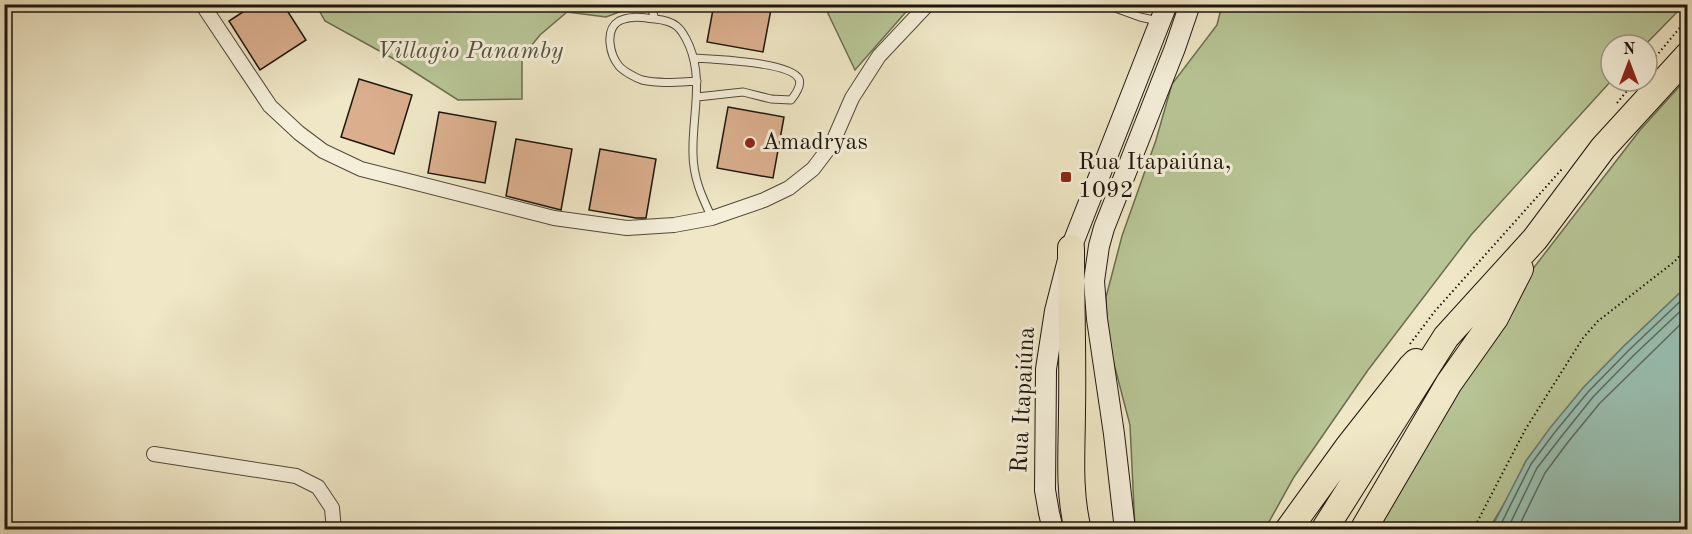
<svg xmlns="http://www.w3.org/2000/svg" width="1692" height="534" viewBox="0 0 1692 534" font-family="'Old Standard TT',serif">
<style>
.green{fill:#b8c596;stroke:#6a6d51;stroke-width:1.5}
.water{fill:#9ac0b2;stroke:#687c70;stroke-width:1.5}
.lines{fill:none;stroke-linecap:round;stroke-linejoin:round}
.shore{stroke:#5c6a5f;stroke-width:1.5}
.building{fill:#dbaf8e;stroke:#1d150c;stroke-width:1.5}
.service-casing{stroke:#524a3a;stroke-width:9}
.minor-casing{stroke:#524a3a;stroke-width:16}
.secondary-casing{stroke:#1d150c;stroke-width:22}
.motorway-casing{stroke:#1d150c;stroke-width:28}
.path{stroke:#1d150c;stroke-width:2;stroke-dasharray:1.5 3;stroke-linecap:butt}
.service{stroke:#f5efda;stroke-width:7}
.minor{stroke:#f5efda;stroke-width:14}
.secondary{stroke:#f5efda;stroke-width:20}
.motorway{stroke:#efe7c6;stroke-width:26}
.poi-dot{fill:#8f2418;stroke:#f5efda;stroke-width:2}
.labels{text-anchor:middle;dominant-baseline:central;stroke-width:6;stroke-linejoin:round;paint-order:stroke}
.park-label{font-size:24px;font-style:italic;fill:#53533c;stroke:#f5efda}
.poi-label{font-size:24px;fill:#1d150c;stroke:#f5efda;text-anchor:start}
.street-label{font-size:24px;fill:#1d150c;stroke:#f5efda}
</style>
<rect width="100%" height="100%" fill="#efe7c6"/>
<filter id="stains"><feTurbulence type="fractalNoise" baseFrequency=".00333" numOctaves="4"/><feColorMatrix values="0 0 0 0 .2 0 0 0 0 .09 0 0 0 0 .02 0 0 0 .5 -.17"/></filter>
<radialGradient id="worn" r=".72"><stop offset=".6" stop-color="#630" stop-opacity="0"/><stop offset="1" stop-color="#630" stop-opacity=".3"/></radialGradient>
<path class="green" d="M316,5H638L606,17L567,12L540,35L522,57V99L458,100L394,59L325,21Z
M824,5H912L855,70Z
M1222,5H1682L1678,11L1645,45H1611V81L1471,235L1368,370L1294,477L1265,529H1135L1130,425L1108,341L1106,297L1122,236L1156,140L1172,84L1217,25Z
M1687,78V286L1624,346L1583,388L1526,461L1513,489L1489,529L1373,530L1482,354L1532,270L1640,130Z"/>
<path class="water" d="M1687,286V522L1681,530L1491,529L1526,461L1550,428L1583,388L1624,346Z"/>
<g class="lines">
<path class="shore" d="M1498,530L1531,464L1555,432L1588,392L1629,350L1688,294
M1507,530L1537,468L1561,437L1593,397L1634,355L1688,304
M1517,530L1545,473L1568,442L1600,403L1688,317"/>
</g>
<path class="building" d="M255,4H283L306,40L260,70L229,21Z
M714,4H772L763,52L707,42Z
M359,79L412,95L394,154L341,137Z
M728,107L784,117L773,178L717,168Z
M439,112L496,122L485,183L428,173Z
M516,139L572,149L561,210L506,196Z
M600,149L656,159L646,218H636L589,210Z"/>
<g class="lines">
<defs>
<path id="service" d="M650,4L655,19
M1104,4L1140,17L1158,21
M694,58C713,59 791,62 799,79C802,86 795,95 791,100L771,99L743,92L697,97
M697,81C679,82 660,84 642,80C636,78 623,71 619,66C610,55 604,30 619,21C630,15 644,18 655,19C675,21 681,27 689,45C704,80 692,116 693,153C693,178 702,197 712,218"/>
<path id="minor" d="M202,4L270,106L299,133L323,151L361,169L554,218L627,228L674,225L712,218L764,200L789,188L813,169L832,144L852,98L879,56L928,4
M154,454L296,476L318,487L332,508L334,530"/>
<path id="secondary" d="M1053,530L1049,513L1045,490L1046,369L1055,311L1071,248L1167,4
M1125,530L1114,434L1097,319L1094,281L1099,246L1104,228L1175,48L1190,4"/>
<path id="motorway" d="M1071,248C1071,302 1073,356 1072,410C1072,449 1068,491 1078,530
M1288,530L1348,447L1411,367L1416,362
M1324,530L1446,337L1535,239L1603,148L1688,55
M1363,530L1449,383L1495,318L1520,269"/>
</defs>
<use href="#service" class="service-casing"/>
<use href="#minor" class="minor-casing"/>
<use href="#secondary" class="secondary-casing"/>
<use href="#motorway" class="motorway-casing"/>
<path class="path" d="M1647,67L1688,18
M1617,103L1635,81
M1410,344L1435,311L1562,169
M1473,530L1525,430L1583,338L1598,321L1674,262L1688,247"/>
<use href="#service" class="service"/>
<use href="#minor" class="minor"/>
<use href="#secondary" class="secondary"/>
<use href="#motorway" class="motorway"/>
</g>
<g class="poi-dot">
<circle cx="750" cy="143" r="6"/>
<rect x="1060" y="171" width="12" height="12" rx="3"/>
</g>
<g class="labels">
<g class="park-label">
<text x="470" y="52">Villagio Panamby</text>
</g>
<g class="poi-label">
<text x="762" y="143">Amadryas</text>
<text x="1078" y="163">Rua Itapaiúna,<tspan x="1078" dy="28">1092</tspan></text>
</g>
<g class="street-label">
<text transform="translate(1024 400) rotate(-87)">Rua Itapaiúna</text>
</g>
</g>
<rect width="1692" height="534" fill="none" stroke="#efe7c6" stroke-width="24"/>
<rect x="6" y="6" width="1680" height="522" fill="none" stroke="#1d150c" stroke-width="3"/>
<rect x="12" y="12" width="1668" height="510" fill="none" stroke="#1d150c" stroke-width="1.5"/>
<g transform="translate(1629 63)"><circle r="28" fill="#f5efda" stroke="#9f9888" stroke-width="1.5"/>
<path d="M0-4.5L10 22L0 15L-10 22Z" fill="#8f2418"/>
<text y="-9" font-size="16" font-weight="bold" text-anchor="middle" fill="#1d150c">N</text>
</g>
<rect width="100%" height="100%" filter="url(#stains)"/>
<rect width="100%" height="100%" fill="url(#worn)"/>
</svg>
